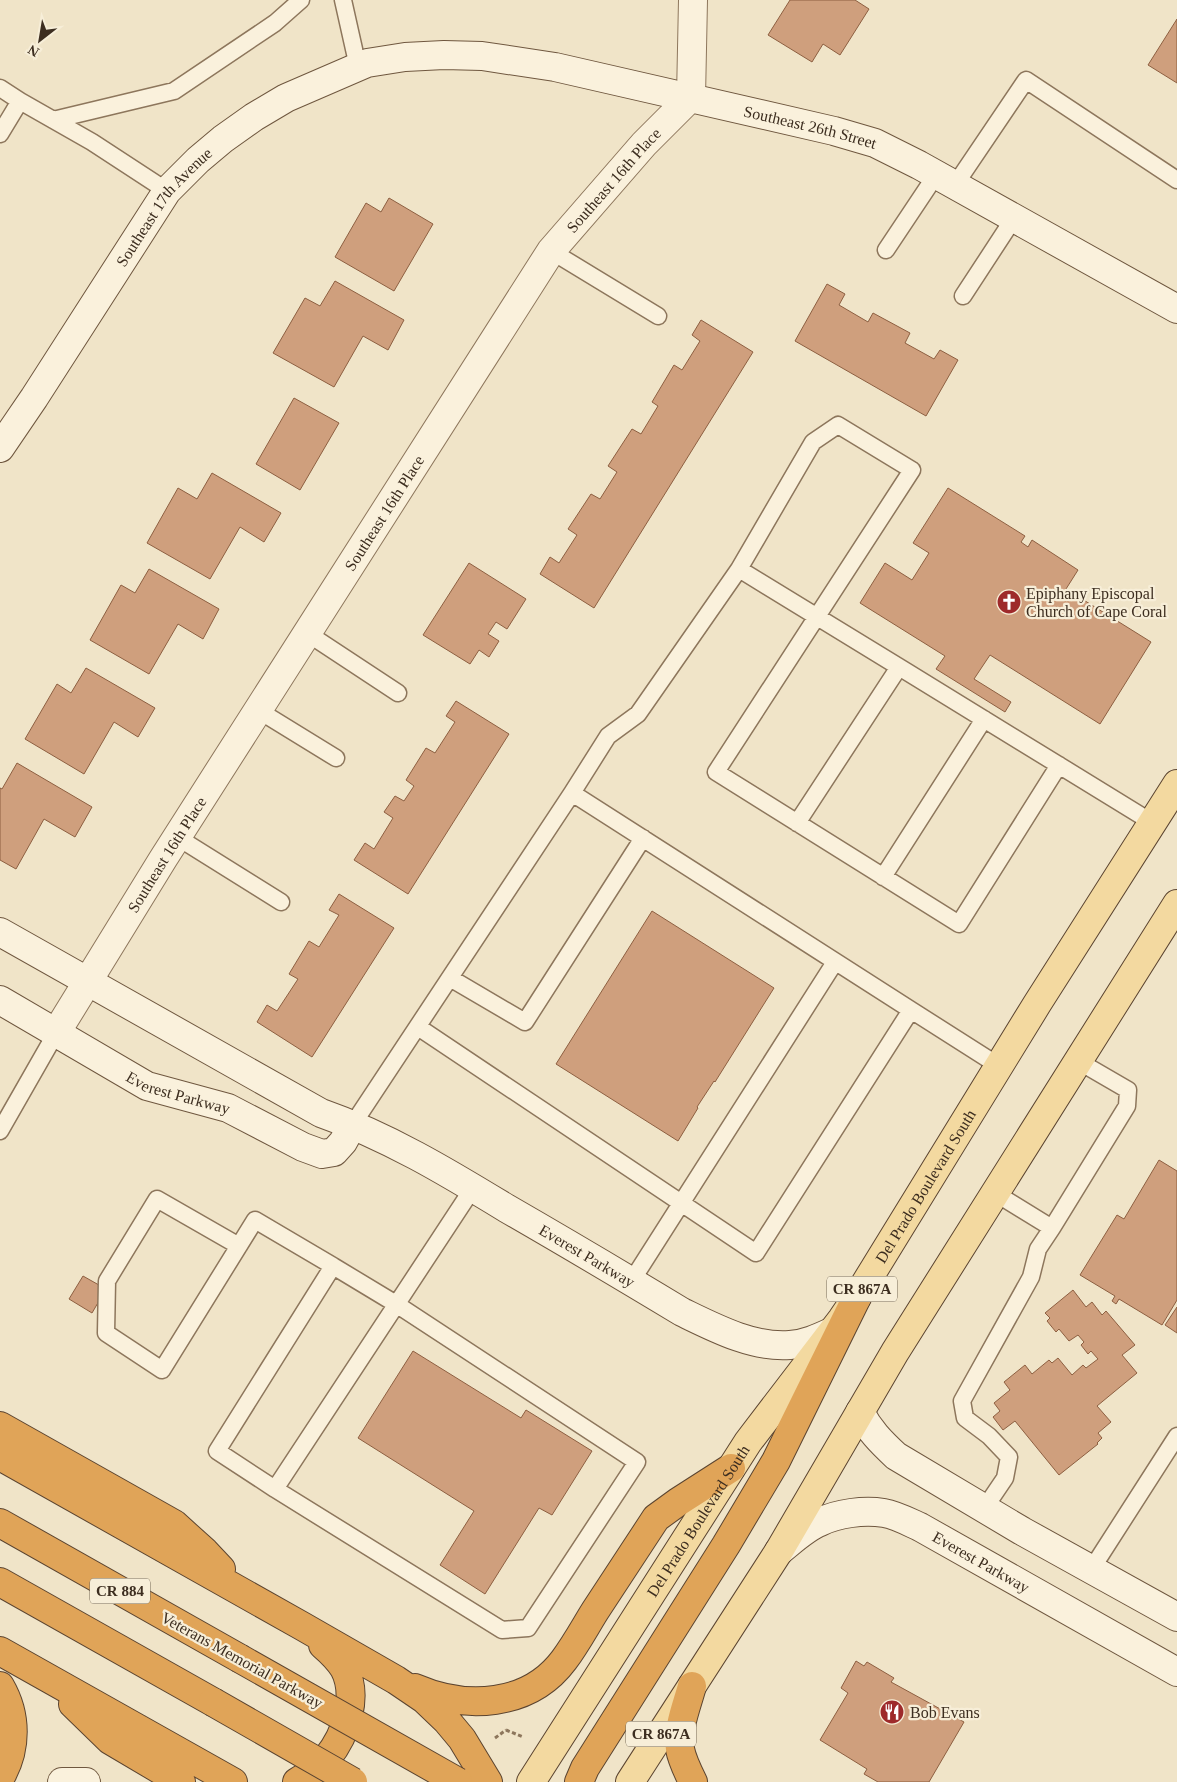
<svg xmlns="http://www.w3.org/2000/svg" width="1177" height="1782" viewBox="0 0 1177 1782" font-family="Georgia,serif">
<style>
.building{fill:#cf9f7d;stroke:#8d5f41}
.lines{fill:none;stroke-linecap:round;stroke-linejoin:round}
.lane-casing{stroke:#8d765c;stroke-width:19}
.street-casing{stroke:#8d765c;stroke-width:30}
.secondary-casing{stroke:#6f573f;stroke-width:30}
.primary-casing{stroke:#5b4430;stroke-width:30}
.highway-casing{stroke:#5b4430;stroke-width:30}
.path{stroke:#8d765c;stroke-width:3;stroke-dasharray:4 2.5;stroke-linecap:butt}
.lane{stroke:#faf1dc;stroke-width:16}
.street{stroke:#faf1dc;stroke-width:28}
.secondary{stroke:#faf1dc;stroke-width:28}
.primary{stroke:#f3d9a0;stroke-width:28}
.highway{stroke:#e0a458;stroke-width:28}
.highway-bridge-casing{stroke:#5b4430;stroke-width:30;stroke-linecap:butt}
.highway-bridge{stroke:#e0a458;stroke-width:28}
.labels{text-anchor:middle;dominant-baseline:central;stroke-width:4.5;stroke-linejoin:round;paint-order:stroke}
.shield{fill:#f7eed8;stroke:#756857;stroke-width:1}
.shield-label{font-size:15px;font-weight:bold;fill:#3d2e20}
.street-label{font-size:16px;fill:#3d2e20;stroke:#f7eed8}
.poi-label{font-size:16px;fill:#3d2e20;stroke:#f7eed8;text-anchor:start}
</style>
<rect width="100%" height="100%" fill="#f0e4c8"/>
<path class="building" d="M790,0H855L869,9L840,55L823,44L812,62L768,35Z
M1177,19V83L1148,65Z
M389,198L433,224L394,291L335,257L366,203L381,212Z
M335,281L404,320L388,350L363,336L334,387L273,353L305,298L320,306Z
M827,284L845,294L839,305L868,322L873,313L910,333L905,343L934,359L940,350L958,360L926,416L795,341Z
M701,320L753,352L594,608L540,574L550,557L559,563L577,535L568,529L591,494L600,499L617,472L608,466L632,429L641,434L658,406L652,402L674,365L682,370L700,341L692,335Z
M294,398L339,423L300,490L256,464Z
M212,473L281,513L264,542L240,527L210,579L147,543L178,488L197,499Z
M948,488L1025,536L1021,542L1028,547L1032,540L1078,570L1066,589L1151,642L1100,724L990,655L974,679L1011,702L1005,712L936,669L945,656L860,603L885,563L912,580L929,553L913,543Z
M469,563L526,599L507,629L496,622L488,634L499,641L489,657L479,650L470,664L423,635Z
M149,569L219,609L203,639L178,624L149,674L90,640L121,585L135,593Z
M86,668L155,708L138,737L114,722L84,774L25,739L57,684L71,693Z
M456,701L509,734L408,894L354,860L365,843L374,849L393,818L384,812L395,796L404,801L414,786L406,780L426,748L435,753L455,722L446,716Z
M17,763L92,807L75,837L44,819L16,869L0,860V788L2,789Z
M339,894L394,928L312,1057L257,1022L267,1005L277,1011L298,979L289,974L309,941L319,947L339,915L329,910Z
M652,911L774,988L715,1082L714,1081L697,1107L698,1108L678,1141L556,1064Z
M1159,1160L1177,1171V1300L1162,1325L1119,1299L1116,1304L1112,1301L1115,1296L1080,1275L1117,1215L1124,1219Z
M83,1276L106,1289L92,1313L69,1299Z
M1073,1290L1086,1307L1092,1302L1102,1315L1106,1311L1135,1345L1122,1355L1137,1373L1097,1406L1111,1422L1098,1433L1102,1438L1097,1443L1098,1444L1059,1475L1015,1421L1003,1430L993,1417L1000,1411L994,1403L1010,1390L1004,1382L1025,1365L1032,1374L1049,1360L1052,1363L1058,1358L1072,1375L1083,1365L1086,1368L1098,1359L1091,1351L1088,1354L1081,1345L1084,1342L1078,1335L1069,1341L1059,1329L1056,1332L1047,1321L1050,1318L1045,1313Z
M1177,1307V1333L1165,1325Z
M413,1351L521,1418L526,1410L592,1451L552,1515L539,1508L485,1594L440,1565L474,1511L358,1438Z
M856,1661L864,1666L867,1662L894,1678L891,1682L964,1722L929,1782H878L864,1774L867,1769L820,1740L848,1693L841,1688Z"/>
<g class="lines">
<defs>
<path id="lane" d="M343,0L358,67
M0,88L20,101
M53,120L174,91L275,23L301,0
M0,134L20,101L92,142L167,191
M955,185L1026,80L1177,180
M886,250L936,175
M551,251L658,316
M963,296L1014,218
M307,633L398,693
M258,710L336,758
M1059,765L959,924L716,772L912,470L838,425L813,442L739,569C877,654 1015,737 1153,823
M797,823L899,667
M177,837L281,902
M883,877L984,719
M450,978L525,1022L643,838
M911,1010L999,1066
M418,1027L756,1253L911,1010L572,793
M353,1124L572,793L608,736L638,714L739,569
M0,1131L56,1033
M995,1193L1052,1228L1127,1106L1128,1090L1078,1061
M239,1246L157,1199L107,1281L106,1333L162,1370L255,1220L333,1266
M631,1282L835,962
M275,1489L502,1630L528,1628L637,1462L396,1304L333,1266L217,1451L275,1489L473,1188
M984,1509L1005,1478L1009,1457L989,1436L965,1418L962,1401L1031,1277L1038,1249L1052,1228
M1091,1570L1177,1436"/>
<g id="street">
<path id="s1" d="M56,1033L163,859L551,251L644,144L691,97L693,0"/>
</g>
<g id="secondary">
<path id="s2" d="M0,448L34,398L167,191L198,160L223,139L254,117L286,98L367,63L405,57L444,55L482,56L555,67L834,131L875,143L919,165L1177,309"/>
<path id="s3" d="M0,932L321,1113C387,1136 447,1172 506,1208C565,1242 624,1277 682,1312C715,1328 753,1348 790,1345C805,1344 818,1338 831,1332"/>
<path id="s4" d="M0,1000L147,1086L228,1108L303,1147L322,1154L334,1152L343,1142L353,1124"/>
<path d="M860,1412C869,1430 881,1442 896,1456L1022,1531L1177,1617"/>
<path id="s5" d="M779,1551C792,1541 805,1528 820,1522C838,1513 864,1510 884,1513C896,1515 909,1522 920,1527L1177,1672"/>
<path d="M62,1782H86"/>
</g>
<g id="primary">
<path id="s6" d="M531,1782L748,1442L842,1319L857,1297L1037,1004L1177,784"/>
<path d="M630,1782L779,1551L895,1352L1177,904"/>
</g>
<path id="highway" d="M0,1426L174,1524L205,1552L221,1569
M0,1456L302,1626L396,1680L424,1699L447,1721L462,1739L488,1782
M0,1523L239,1658
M0,1582L213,1702
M0,1651L233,1782
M0,1686C17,1715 17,1749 0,1778
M692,1686C687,1705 677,1728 680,1749C682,1760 688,1772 693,1782
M415,1688C466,1710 529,1707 564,1660C576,1644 585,1627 595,1611C615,1580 636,1549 656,1518L678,1502L731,1468
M73,1704L110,1740L181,1782
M297,1782C308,1775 319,1768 327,1758C346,1735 359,1696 344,1668C339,1660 330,1651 323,1645
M579,1782L585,1768L726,1545L776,1461L857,1297"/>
</defs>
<use href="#lane" class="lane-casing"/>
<use href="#street" class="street-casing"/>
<use href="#secondary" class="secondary-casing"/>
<use href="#primary" class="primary-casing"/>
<use href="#highway" class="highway-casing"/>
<path class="path" d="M506,1730L523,1737
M495,1738L506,1730"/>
<use href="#lane" class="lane"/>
<use href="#street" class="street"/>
<use href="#secondary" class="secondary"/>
<use href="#primary" class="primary"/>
<use href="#highway" class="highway"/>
<defs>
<path id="highway-bridge" d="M239,1658L458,1782
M213,1702L353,1782"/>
</defs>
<use href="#highway-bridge" class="highway-bridge-casing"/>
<use href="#highway-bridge" class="highway-bridge"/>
</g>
<defs>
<symbol id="church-disc" viewBox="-11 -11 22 22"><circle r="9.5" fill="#9e2a2b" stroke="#f7eed8"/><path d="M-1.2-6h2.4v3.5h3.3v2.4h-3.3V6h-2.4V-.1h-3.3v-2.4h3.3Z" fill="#fff"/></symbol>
<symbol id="restaurant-disc" viewBox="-11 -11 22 22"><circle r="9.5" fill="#9e2a2b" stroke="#f7eed8"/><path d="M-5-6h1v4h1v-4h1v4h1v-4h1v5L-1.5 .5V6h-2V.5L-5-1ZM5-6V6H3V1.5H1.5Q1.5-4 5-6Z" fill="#fff"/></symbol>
</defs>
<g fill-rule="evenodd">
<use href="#church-disc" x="995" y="588" width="28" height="28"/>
<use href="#restaurant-disc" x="878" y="1698" width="28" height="28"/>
</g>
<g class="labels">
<g class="shield">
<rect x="827" y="1276.5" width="70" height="25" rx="4"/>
<rect x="90" y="1578.5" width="60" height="25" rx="4"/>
<rect x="626" y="1721.5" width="70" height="25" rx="4"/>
</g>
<g class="shield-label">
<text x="862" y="1289">CR 867A</text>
<text x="120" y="1591">CR 884</text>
<text x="661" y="1734">CR 867A</text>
</g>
<g class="street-label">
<text stroke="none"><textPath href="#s2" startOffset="998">Southeast 26th Street</textPath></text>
<text stroke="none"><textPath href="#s1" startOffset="1020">Southeast 16th Place</textPath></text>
<text stroke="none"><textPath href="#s2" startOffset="292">Southeast 17th Avenue</textPath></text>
<text stroke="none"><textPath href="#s1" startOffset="615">Southeast 16th Place</textPath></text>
<text stroke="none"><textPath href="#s1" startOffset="210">Southeast 16th Place</textPath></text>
<text stroke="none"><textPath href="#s4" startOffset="202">Everest Parkway</textPath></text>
<text stroke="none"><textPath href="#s6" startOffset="715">Del Prado Boulevard South</textPath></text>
<text stroke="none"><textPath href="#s3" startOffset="671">Everest Parkway</textPath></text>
<text stroke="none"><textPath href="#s6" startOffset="310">Del Prado Boulevard South</textPath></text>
<text stroke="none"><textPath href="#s5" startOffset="225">Everest Parkway</textPath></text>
<text transform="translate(242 1660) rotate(29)">Veterans Memorial Parkway</text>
</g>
<g class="poi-label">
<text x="1026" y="593">Epiphany Episcopal<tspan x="1026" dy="18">Church of Cape Coral</tspan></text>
<text x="910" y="1712">Bob Evans</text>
</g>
</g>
<g transform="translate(40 40) rotate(211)" stroke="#f7eed8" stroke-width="4" paint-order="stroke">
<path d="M0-4L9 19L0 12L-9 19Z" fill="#3d2e20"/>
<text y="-8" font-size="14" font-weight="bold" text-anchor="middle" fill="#3d2e20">N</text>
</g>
</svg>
